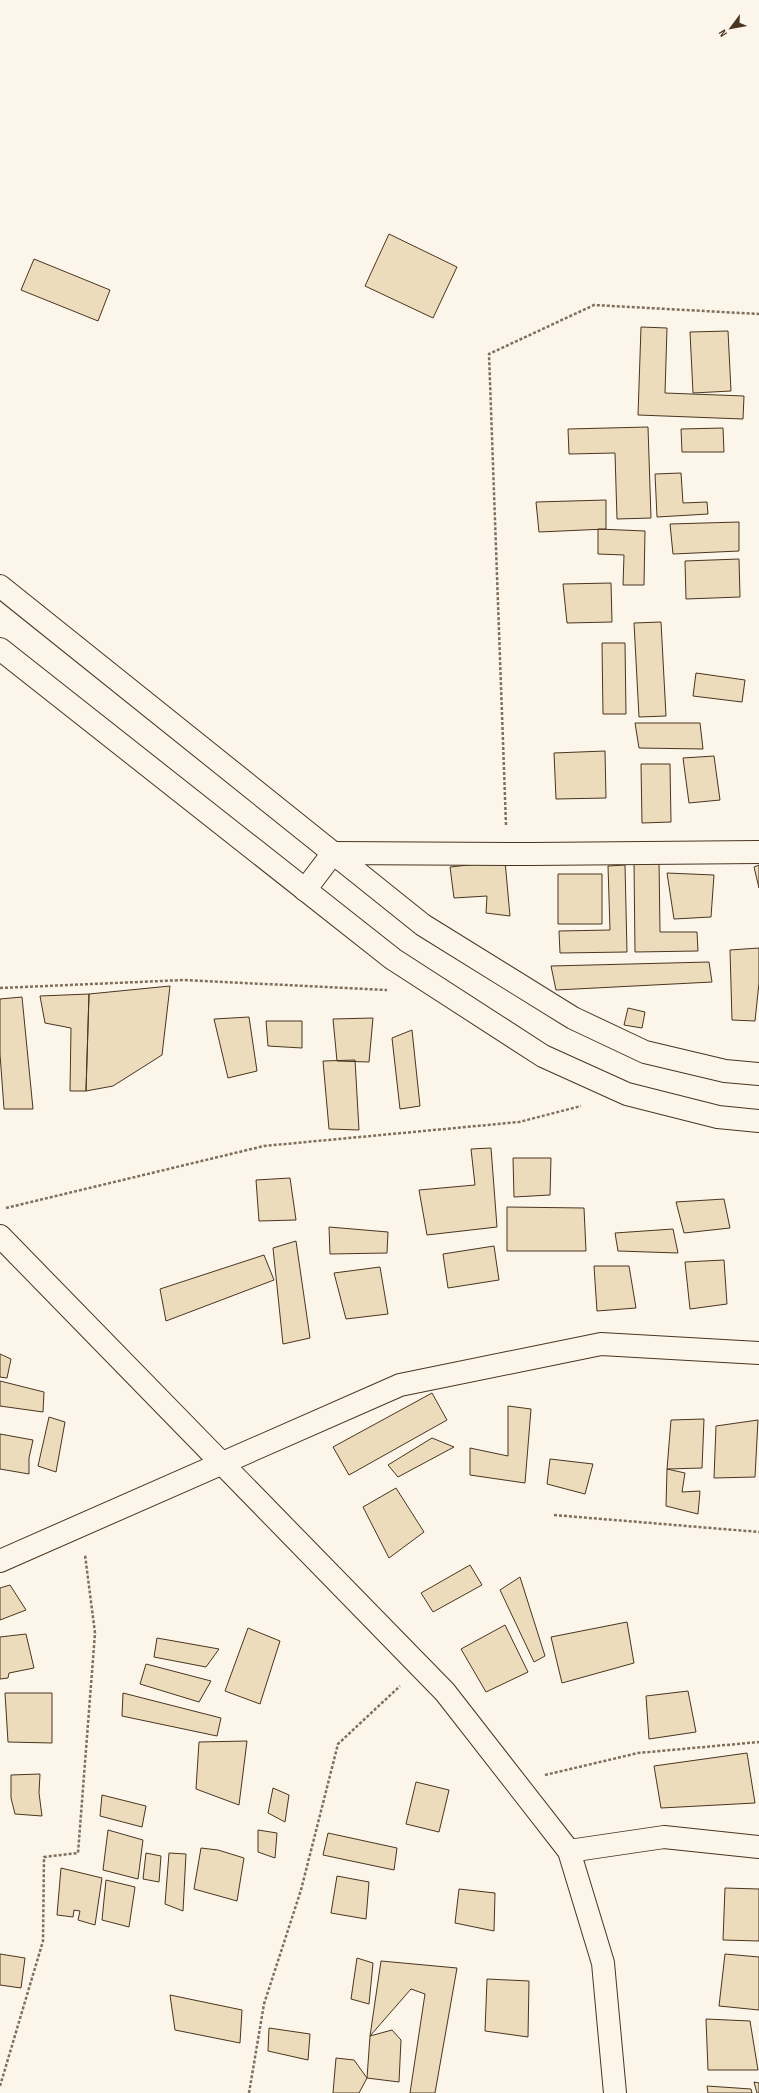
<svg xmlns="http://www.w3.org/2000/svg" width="759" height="2093" viewBox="0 0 759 2093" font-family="'Sofia Sans Condensed',sans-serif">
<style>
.building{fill:#ecdcbc;stroke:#4a3520}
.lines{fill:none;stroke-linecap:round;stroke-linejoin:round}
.minor-casing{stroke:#4a3520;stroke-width:24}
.tertiary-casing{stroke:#4a3520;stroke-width:24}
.secondary-casing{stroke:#4a3520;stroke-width:24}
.path{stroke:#7f6f5c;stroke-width:2.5;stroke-dasharray:3 2;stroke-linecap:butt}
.minor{stroke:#fbf6e9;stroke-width:22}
.tertiary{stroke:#fbf6e9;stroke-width:22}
.secondary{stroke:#fbf6e9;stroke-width:22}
</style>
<rect width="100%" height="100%" fill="#fbf6e9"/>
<path class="building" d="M389,234L457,267L433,318L365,286Z
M34,259L110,290L98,321L21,290Z
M641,327L667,328L665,393L744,396L743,419L638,415Z
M728,331L731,391L693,393L690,332Z
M648,427L651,518L617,519L615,453L569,454L568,429Z
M723,428L724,452H682L681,429Z
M681,473L683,503L707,502L708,514L657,517L655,474Z
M606,500V529L539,532L536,502Z
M739,522V551L673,554L670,524Z
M598,529L645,531L644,585H623L624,555L598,554Z
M739,559L740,597L686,599L685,561Z
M611,583L612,622L567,623L563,584Z
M661,622L666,716L639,717L634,623Z
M602,643H625L626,714H603Z
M696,673L745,680L742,702L693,696Z
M635,723H700L703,749L639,748Z
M605,751L606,798L556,799L554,753Z
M714,756L720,800L689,803L683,758Z
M641,764H670L671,822L642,823Z
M505,861L510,916L486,913L487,896L454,898L450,867Z
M634,861H659L660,932H697L698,951L635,952Z
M625,865L627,952L560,953L559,931L610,930L608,866Z
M759,865V888L754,867Z
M667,873L714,875L711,917L674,919Z
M558,874H602V924H558Z
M759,948V983L755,1021L732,1020L730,950Z
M709,962L712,982L556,990L551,966Z
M170,986L162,1055L113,1086L86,1091L89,994Z
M89,994L86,1091H70L71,1028L45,1023L40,996Z
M22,997L33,1109H4L0,1054V999Z
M628,1008L645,1012L642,1028L624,1025Z
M249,1017L257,1071L228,1078L214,1019Z
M373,1018L369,1062L337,1061L333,1019Z
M266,1021H302V1048L268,1046Z
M412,1030L420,1106L400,1109L392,1038Z
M355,1060L359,1130L329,1129L323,1061Z
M491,1148L497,1227L427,1235L419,1190L475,1185L471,1149Z
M513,1158H551L550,1195L514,1197Z
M290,1178L296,1220L259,1221L256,1180Z
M724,1199L730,1228L684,1233L676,1202Z
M507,1207L584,1208L586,1251H507Z
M329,1227L388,1232L387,1253L330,1254Z
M673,1229L678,1253L618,1251L615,1233Z
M296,1241L310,1338L283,1344L273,1248Z
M494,1246L499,1280L448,1288L443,1254Z
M264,1255L274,1280L166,1321L160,1289Z
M724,1260L727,1304L690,1309L685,1262Z
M594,1266H629L636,1308L597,1311Z
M380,1267L388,1314L346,1319L334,1273Z
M0,1354L11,1359L7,1378L0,1377Z
M0,1381L44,1392L43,1412L0,1406Z
M432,1393L447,1420L349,1475L333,1447Z
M508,1406L531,1409L525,1483L470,1475V1448L508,1456Z
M49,1417L65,1422L56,1472L38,1466Z
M704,1419L702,1468L667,1469L671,1420Z
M758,1420L755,1477L714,1478L716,1426Z
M0,1434L33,1440L29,1458V1474L0,1469Z
M432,1438L454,1447L398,1477L388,1465Z
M550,1459L593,1464L585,1494L547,1484Z
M667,1469L685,1473L682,1492L700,1491L698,1514L666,1506Z
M396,1488L424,1532L389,1558L363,1507Z
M470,1565L482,1585L433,1612L421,1593Z
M520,1577L545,1656L534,1662L500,1590Z
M10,1585L26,1610L0,1620V1588Z
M627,1622L634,1663L562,1683L551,1637Z
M505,1625L528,1672L486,1692L461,1649Z
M248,1628L280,1641L260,1704L225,1691Z
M26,1634L34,1668L9,1673L8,1678L0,1679V1637Z
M157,1638L219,1649L206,1667L154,1657Z
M146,1664L211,1681L199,1702L140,1684Z
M688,1691L696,1732L649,1739L646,1696Z
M5,1693H52V1743L8,1742Z
M123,1693L221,1718L217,1736L122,1716Z
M247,1741L239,1805L196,1789L199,1742Z
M747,1753L755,1803L661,1808L654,1766Z
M40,1774L39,1793L42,1816L15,1814L11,1798V1775Z
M416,1782L449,1790L439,1832L406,1824Z
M273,1788L289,1795L285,1822L268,1813Z
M102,1795L146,1806L142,1827L100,1816Z
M108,1830L143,1840L138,1879L103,1870Z
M258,1830L277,1833L275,1858L258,1852Z
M328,1833L397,1848L394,1870L323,1855Z
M201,1848L218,1850L244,1858L237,1901L194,1889Z
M146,1853L161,1856L159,1882L143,1879Z
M169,1853L186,1854L183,1911L165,1904Z
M61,1868L102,1878L95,1925L78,1920L80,1911L74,1910L73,1917L57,1915Z
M337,1876L369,1882L366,1919L331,1913Z
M106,1880L135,1887L129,1927L102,1920Z
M725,1888L759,1889V1941L723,1940Z
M459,1889L495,1893L494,1931L455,1923Z
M0,1954L25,1958L21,1988L0,1985Z
M725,1954L759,1957V2010L719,2006Z
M357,1958L373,1963L369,2004L351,1999Z
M381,1961L457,1968L435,2093H410L425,1994L411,1989L370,2036Z
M487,1979L529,1981L528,2037L485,2031Z
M170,1995L242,2010L240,2043L175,2030Z
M706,2019L750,2021L758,2070H708Z
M269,2028L310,2034L308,2060L268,2051Z
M392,2030L401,2040L399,2082L367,2078L370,2036Z
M336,2058L354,2060L367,2078L359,2093H333Z
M754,2082L759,2083V2093H757Z
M707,2086L751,2089L752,2093H708Z"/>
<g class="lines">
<defs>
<path id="minor" d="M305,890L333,853L531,854L759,852
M0,1561L400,1385L601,1344L759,1353
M569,1851L664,1837L759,1847"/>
<path id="tertiary" d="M0,1236L445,1692L569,1851L603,1963L615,2093"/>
<path id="secondary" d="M0,586L423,925L573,1018L645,1052L725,1071L759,1074
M0,649L393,959L543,1056L627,1094L718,1117L759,1121"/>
</defs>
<use href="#minor" class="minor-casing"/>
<use href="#tertiary" class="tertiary-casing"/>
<use href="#secondary" class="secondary-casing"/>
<path class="path" d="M506,825L489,354L594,305L759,314
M0,988L184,980L387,990
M6,1208L264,1146L519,1122L581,1106
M554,1515L759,1532
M545,1775L638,1753L759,1742
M0,2086L43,1941L44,1857L78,1853L95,1633L85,1555
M249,2093L264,2004L301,1890L338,1744L400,1686"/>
<use href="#minor" class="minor"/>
<use href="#tertiary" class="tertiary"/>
<use href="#secondary" class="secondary"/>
</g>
<g transform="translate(731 28) rotate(238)" stroke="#fbf6e9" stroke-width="3" paint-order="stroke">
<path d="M0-3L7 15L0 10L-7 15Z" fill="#4a3520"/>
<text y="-6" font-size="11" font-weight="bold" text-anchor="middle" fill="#4a3520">N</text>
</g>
</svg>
